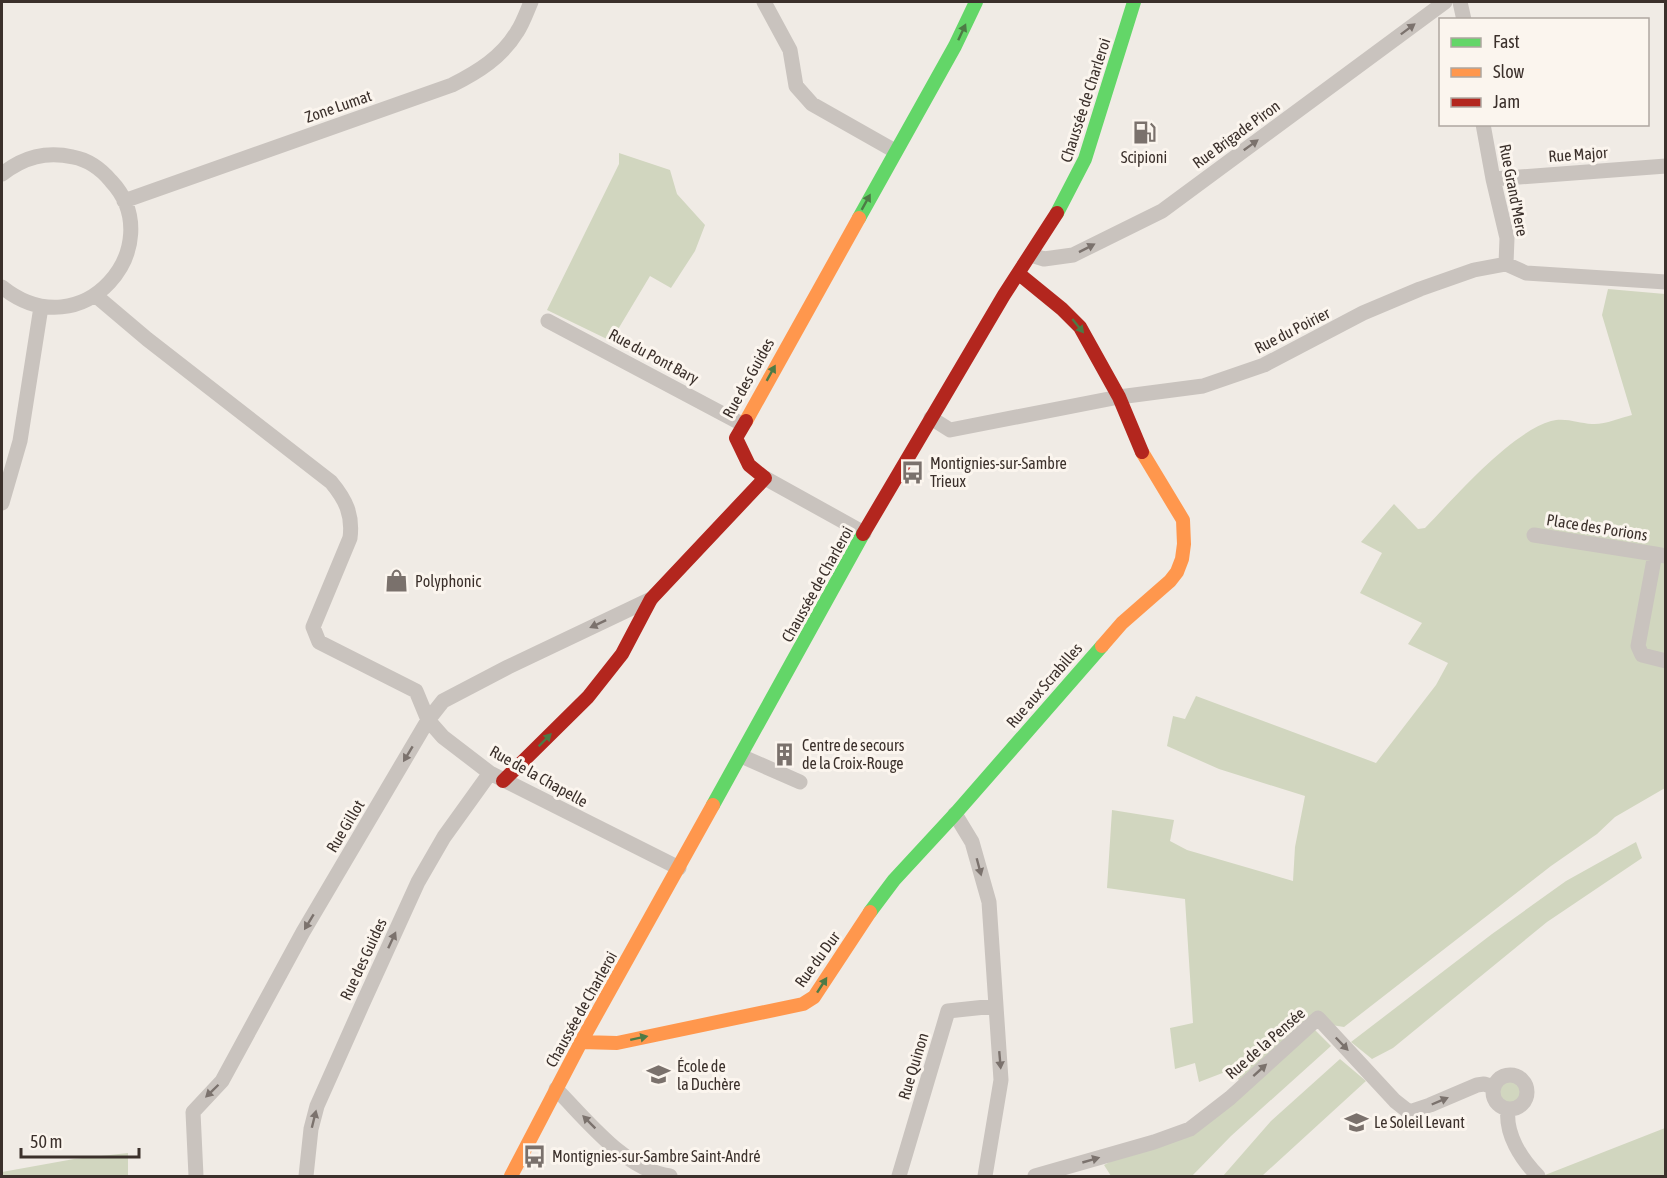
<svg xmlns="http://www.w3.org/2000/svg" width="1667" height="1178" viewBox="0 0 1667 1178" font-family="'Asap Condensed',sans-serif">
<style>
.green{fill:#d1d6bf}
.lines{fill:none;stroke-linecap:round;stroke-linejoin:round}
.street{stroke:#c9c3be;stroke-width:15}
.fast{stroke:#63d668;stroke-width:14}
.slow{stroke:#ff974d;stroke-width:14}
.jam{stroke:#b3261e;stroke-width:14}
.oneway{fill:#7b726d}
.oneway2{fill:#4d7b46}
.labels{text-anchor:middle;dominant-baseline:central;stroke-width:6;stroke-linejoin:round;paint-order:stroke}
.street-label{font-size:16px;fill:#3b302b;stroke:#fbf5ee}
.poi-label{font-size:16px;fill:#3b302b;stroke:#fbf5ee;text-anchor:start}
</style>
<rect width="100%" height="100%" fill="#f0ebe5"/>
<path class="green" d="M619,153L670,170L677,194L705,225L695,251L671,288L650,276L611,341L547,310L619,164Z
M1608,289L1665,294V788L1615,817L1597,834L1551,866L1344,1027L1313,1022L1314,1029L1331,1046L1231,1136L1192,1176H1111L1104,1165L1125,1154L1178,1140L1242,1086L1233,1069L1199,1082L1195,1063L1175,1069L1170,1028L1193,1023L1185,899L1107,888L1112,810L1174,820L1170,841L1187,850L1293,881L1295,847L1305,796L1219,769L1167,746L1173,716L1185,719L1196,696L1376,763L1436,685L1448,663L1408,644L1422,623L1360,593L1382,553L1361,542L1394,504L1418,529L1425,528C1455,497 1510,433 1551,421C1565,417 1578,423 1592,424C1604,425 1620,418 1632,415L1602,315Z
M1636,842L1642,858L1547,922L1393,1048L1372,1059L1351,1042L1492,934L1566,881Z
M1340,1059L1366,1081L1262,1176H1223L1271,1121Z
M1493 1092a17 17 0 1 1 34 0a17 17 0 1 1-34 0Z
M1665,1128V1176L1545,1175Z
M128,1153V1176H2V1172L74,1159Z"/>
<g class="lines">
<path class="street" d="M764,2L790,50L796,86L812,104L895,151
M1460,2L1464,20
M1483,124L1493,179L1507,238L1506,264
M2,174C24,157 46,151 73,157C89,160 101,169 111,181C171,245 83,352 2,287
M1493,179L1666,166
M124,201L452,85C478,72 502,57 517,32C523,23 527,11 531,2
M1031,255L1044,259L1073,255L1162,211L1445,2
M95,295L147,339L331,482C346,500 353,515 350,538L313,627L319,642L416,691L428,720L443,737L490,773L679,868
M548,321L742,424
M931,418L950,430L1119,397L1203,386L1264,365L1363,313L1420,289L1474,270L1506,264L1526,273L1666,282
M765,478L864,533
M2,503L20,441L41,307
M1534,535L1655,554
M1666,556L1655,554L1638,646L1642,655L1666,661
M741,756L800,782
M955,814L972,842L989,902L1001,1080L985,1176
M1493 1092a17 17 0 1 1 34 0a17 17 0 1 1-34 0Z
M556,1089C587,1120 625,1170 670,1176
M1508,1109C1505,1134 1521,1159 1538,1176
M196,1176L193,1112L222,1081L303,932L428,720L443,701L508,667L651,599
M306,1176L311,1129L317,1106L362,1005L418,882L444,837L490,773
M899,1176L948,1011L995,1006
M1035,1176L1154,1142L1190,1129L1230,1098L1318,1018L1395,1101L1409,1112L1430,1105L1477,1085L1484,1084L1494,1087"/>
<path class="fast" d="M1057,213L1085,159L1134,2
M859,218L955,46L976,2
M713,805L863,534
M870,912L894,880L955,814L1102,646"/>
<path class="slow" d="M746,421L859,218
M1102,646L1122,623L1170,581L1177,572L1182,559L1184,544L1183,520L1142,452
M581,1042L617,1043L803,1004L814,997L870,912
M511,1176L581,1042L713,805"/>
<path class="jam" d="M1019,274L1062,309L1080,327L1119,397L1142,452
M863,534L1004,295L1057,213
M503,781L588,697L622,654L651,599L765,478L749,465L736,438L746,421"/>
</g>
<defs><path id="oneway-solid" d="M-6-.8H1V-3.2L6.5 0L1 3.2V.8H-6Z" transform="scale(1.5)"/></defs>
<g class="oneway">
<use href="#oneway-solid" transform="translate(1408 29) rotate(-37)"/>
<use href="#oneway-solid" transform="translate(1251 145) rotate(-36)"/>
<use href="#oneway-solid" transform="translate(1087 248) rotate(-27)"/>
<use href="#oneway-solid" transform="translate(598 624) rotate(155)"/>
<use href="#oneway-solid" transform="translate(408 754) rotate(121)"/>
<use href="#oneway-solid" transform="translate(979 867) rotate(75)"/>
<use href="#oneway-solid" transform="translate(309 922) rotate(121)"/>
<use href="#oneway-solid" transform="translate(392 940) rotate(-65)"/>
<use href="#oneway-solid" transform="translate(1342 1044) rotate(46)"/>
<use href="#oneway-solid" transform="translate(1000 1060) rotate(85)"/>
<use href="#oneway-solid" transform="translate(1260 1070) rotate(-42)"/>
<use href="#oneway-solid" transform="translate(212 1091) rotate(136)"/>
<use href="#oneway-solid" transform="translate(1440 1101) rotate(-23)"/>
<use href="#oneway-solid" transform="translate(314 1119) rotate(-76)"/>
<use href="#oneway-solid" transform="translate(589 1122) rotate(-135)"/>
<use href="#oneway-solid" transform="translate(1091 1160) rotate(-16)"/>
</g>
<g class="oneway2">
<use href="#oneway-solid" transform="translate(962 32) rotate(-65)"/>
<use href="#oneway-solid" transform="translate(866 202) rotate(-61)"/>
<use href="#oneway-solid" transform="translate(1078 326) rotate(51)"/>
<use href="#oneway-solid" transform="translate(771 373) rotate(-61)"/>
<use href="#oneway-solid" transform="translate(545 740) rotate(-45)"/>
<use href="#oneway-solid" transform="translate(822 985) rotate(-57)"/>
<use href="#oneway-solid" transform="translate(639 1038) rotate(-12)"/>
</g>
<defs>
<symbol id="fuel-bare" viewBox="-9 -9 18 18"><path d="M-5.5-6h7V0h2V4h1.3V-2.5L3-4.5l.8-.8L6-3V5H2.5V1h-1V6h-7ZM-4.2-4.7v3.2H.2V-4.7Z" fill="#7a716c" stroke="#fbf5ee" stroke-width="2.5" paint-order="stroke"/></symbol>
<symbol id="bus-bare" viewBox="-9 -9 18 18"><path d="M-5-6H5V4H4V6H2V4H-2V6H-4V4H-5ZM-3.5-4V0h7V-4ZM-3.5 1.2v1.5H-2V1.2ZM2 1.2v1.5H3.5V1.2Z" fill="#7a716c" stroke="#fbf5ee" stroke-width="2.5" paint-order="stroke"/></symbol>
<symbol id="shop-bare" viewBox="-9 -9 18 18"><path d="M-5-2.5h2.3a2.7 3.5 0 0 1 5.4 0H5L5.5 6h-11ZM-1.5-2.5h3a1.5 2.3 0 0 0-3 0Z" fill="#7a716c" stroke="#fbf5ee" stroke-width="2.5" paint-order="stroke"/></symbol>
<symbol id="building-bare" viewBox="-9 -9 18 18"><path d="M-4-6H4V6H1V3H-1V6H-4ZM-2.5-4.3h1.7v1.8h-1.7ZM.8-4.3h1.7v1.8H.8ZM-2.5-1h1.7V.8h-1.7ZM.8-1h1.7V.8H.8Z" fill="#7a716c" stroke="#fbf5ee" stroke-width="2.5" paint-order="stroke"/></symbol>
<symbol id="school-bare" viewBox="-9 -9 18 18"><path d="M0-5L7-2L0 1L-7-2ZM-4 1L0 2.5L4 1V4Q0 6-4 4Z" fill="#7a716c" stroke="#fbf5ee" stroke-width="2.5" paint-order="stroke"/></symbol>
</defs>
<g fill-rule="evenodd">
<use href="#fuel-bare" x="1128" y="116" width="33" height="33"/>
<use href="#bus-bare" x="896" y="456" width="33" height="33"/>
<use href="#shop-bare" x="380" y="564" width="33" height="33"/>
<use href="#building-bare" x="768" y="738" width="33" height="33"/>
<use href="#school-bare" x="642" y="1058" width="33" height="33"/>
<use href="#school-bare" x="1340" y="1106" width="33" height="33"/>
<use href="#bus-bare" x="518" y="1140" width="33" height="33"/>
</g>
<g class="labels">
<g class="street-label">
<text transform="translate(1085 100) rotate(-72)">Chaussée de Charleroi</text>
<text transform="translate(338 106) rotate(-19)">Zone Lumat</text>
<text transform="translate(1236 134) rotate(-36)">Rue Brigade Piron</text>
<text transform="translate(1578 154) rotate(-4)">Rue Major</text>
<text transform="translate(1514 190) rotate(79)">Rue Grand'Mere</text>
<text transform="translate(1292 330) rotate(-27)">Rue du Poirier</text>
<text transform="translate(654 356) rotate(28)">Rue du Pont Bary</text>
<text transform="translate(748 378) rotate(-61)">Rue des Guides</text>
<text transform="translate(1597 527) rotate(9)">Place des Porions</text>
<text transform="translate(817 584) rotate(-61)">Chaussée de Charleroi</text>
<text transform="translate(1044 685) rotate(-49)">Rue aux Scrabilles</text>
<text transform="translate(539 776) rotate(29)">Rue de la Chapelle</text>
<text transform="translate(345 826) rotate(-59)">Rue Gillot</text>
<text transform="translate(363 959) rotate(-65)">Rue des Guides</text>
<text transform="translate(817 959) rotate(-54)">Rue du Dur</text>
<text transform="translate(581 1009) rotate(-61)">Chaussée de Charleroi</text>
<text transform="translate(1265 1043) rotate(-41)">Rue de la Pensée</text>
<text transform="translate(913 1066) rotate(-73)">Rue Quinon</text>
</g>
<g class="poi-label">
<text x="1144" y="157" text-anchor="middle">Scipioni</text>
<text x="930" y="463">Montignies-sur-Sambre<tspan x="930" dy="18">Trieux</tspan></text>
<text x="415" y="581">Polyphonic</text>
<text x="802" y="745">Centre de secours<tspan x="802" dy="18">de la Croix-Rouge</tspan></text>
<text x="677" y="1066">École de<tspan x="677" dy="18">la Duchère</tspan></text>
<text x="1374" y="1122">Le Soleil Levant</text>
<text x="552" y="1156">Montignies-sur-Sambre Saint-André</text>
</g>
</g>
<rect width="1667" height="1178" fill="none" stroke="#3b302b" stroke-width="6"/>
<rect x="1439" y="18" width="210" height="108" fill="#fbf5ee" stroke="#aea6a0" stroke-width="1.5"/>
<rect x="1451" y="38" width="30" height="9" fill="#63d668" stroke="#aea6a0" stroke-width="1.5"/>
<text x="1493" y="48" font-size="18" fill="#3b302b">Fast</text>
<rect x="1451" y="68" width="30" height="9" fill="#ff974d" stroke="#aea6a0" stroke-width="1.5"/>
<text x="1493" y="78" font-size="18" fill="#3b302b">Slow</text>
<rect x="1451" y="98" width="30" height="9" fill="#b3261e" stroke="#aea6a0" stroke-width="1.5"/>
<text x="1493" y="108" font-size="18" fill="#3b302b">Jam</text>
<path d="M21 1148v9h118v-9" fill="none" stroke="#3b302b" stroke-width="3"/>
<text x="30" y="1148" font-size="18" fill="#3b302b" stroke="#fbf5ee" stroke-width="4.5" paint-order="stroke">50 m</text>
</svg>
